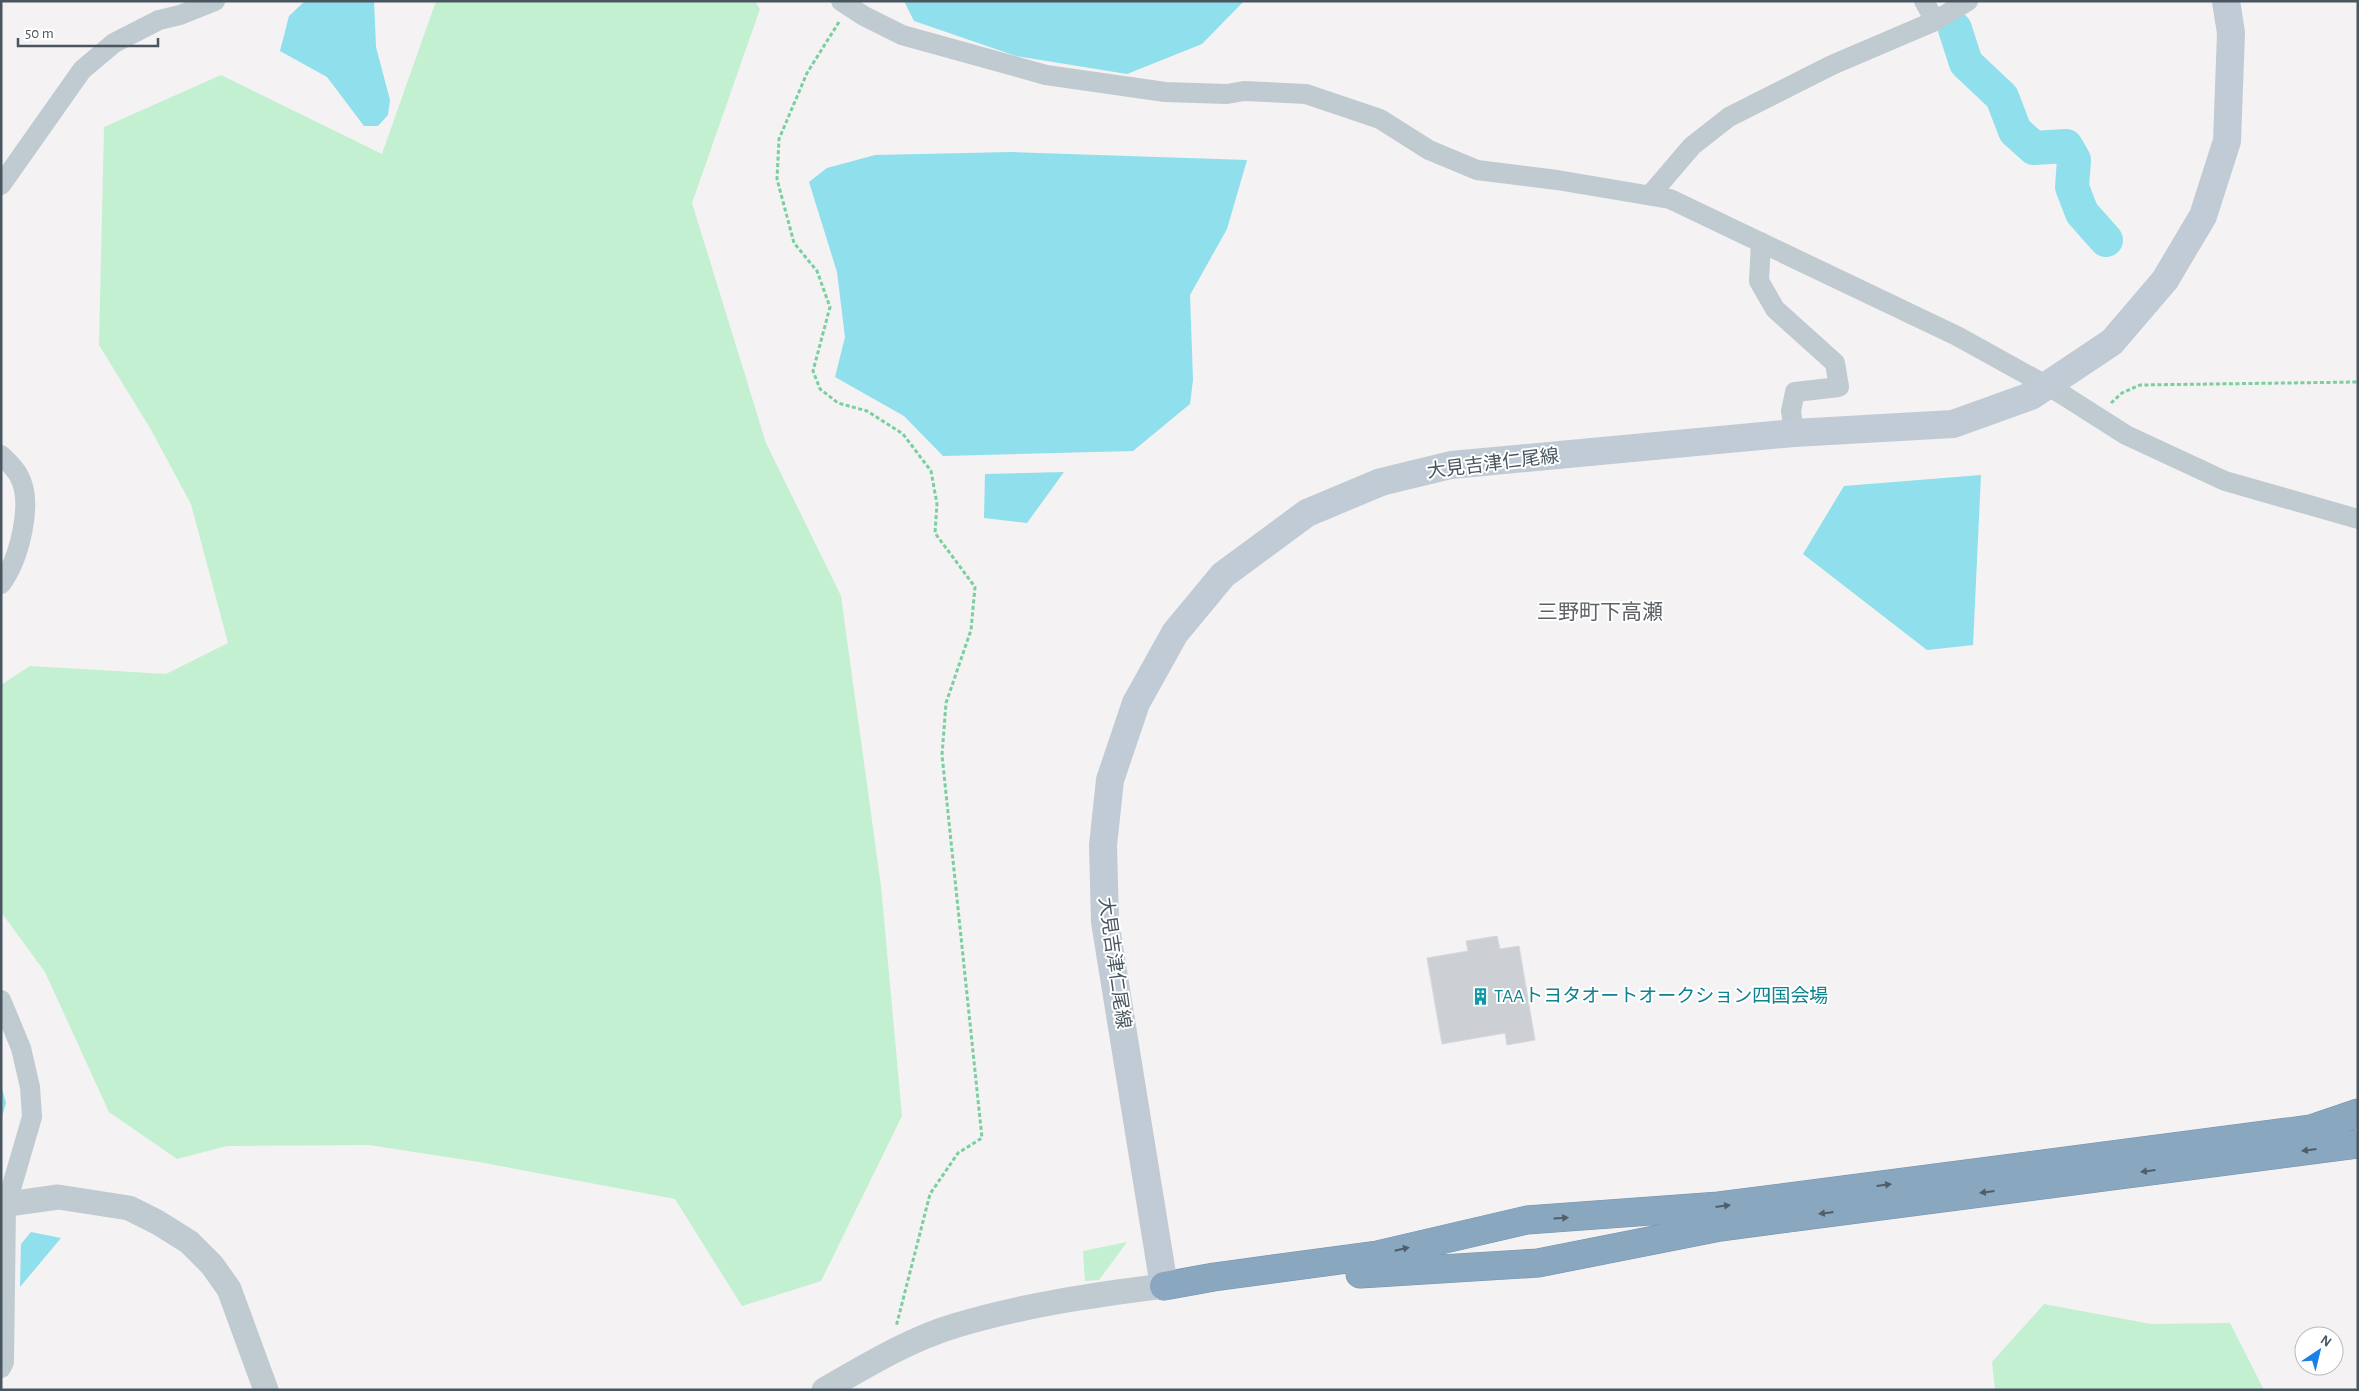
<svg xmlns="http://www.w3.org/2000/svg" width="2359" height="1391" viewBox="0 0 2359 1391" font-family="'Alegreya Sans','Noto Sans JP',sans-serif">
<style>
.green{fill:#c2f0d1}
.water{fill:#8fdfed}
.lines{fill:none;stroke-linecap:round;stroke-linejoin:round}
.river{stroke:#8fdfed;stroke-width:34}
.building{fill:#cccfd4;stroke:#d6d8dd}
.motorway-casing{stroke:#7592ac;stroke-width:29}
.path{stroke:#79cf9f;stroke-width:3;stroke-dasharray:4 2.5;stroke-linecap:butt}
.minor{stroke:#c0cad1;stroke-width:20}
.tertiary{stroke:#c0cad1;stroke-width:25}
.secondary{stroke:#c0cbd5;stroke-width:28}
.motorway{stroke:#8aa7c0;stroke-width:28}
.oneway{fill:#505e6a}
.labels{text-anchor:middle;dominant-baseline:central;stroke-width:4;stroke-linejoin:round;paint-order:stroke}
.street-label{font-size:19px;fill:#495660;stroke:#fff}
.culture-label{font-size:19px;fill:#0d838f;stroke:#fff;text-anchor:start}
.quarter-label{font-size:21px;fill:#5e6267;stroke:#fff}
</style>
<rect width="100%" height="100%" fill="#f4f2f2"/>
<path class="green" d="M436,1H755L760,9L692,203L766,443L841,596L881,886L902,1116L821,1281L742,1306L675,1199L479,1162L369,1145L227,1146L177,1159L109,1112L45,972L1,912V685L30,666L166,674L228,643L191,504L150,428L99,345L104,127L221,75L382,154Z
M1127,1242L1099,1280L1085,1281L1083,1251Z
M2044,1304L2151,1324L2230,1323L2264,1390H1995L1992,1362Z"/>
<path class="water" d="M305,1H374L376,47L390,100L388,115L378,126H364L327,77L280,51L289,16Z
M904,1H1244L1202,44L1127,74L1016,56L914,21Z
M1012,152L1247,160L1227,229L1190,295L1193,380L1190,404L1133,451L943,456L904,416L835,377L845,337L837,272L809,182L827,168L875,155Z
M1064,472L1027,523L984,518L985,474Z
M1981,475L1973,645L1927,650L1803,554L1844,486Z
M1,1085L6,1103L1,1120Z
M31,1232L61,1238L20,1287L21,1244Z"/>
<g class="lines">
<path class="river" d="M1955,29L1966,63L2002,97L2015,131L2034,148L2066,146L2074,160L2072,187L2082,213L2106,240"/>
</g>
<path class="building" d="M1497,936L1500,949L1519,946L1535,1040L1507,1045L1505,1033L1442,1044L1427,958L1468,951L1466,941Z"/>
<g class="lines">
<defs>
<path id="motorway" d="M1360,1274L1538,1263L1720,1227L2358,1144
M1164,1286L1214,1277L1377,1255L1527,1220L1719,1206L2311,1129L2358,1113"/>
</defs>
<use href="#motorway" class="motorway-casing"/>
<path class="path" d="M839,22L807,73L779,139L777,179L794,243L817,271L830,307L813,371L820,389L838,403L867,411L903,434L931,471L937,504L935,533L975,587L971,630L946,703L942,755L982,1138L958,1153L930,1194L896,1327
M2111,403L2122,393L2140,385L2358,382"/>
<path class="minor" d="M841,1L864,16L902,35L1046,75L1165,92L1227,94L1244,91L1306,94L1380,119L1429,150L1477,170L1557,180L1670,199L1957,336L2060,393L2126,435L2225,481L2358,519
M1924,1L1935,21
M1,185L82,70L114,43L159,20L180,15L215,1
M1651,194L1692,146L1729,117L1832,65L1935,21L1968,1
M1761,242L1759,281L1775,309L1835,363L1839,387L1795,392L1791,411L1794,433
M1,455C7,461 15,468 19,476C34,503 19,560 1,584
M1,1000L21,1048L30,1087L32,1117L6,1206L4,1362L1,1368"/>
<path class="tertiary" d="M1,1205L58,1197L129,1208L157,1222L189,1242L212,1265L229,1289L266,1390
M824,1390C866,1366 908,1340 954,1326C1023,1305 1093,1295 1164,1286"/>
<path class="secondary" d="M1164,1286L1105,922L1103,845L1110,780L1136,703L1175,633L1223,575L1307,513L1381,482L1451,465L1794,433L1953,424L2031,396L2112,342L2165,280L2203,216L2227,141L2231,33L2226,1"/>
<use href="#motorway" class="motorway"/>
</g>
<defs><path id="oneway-solid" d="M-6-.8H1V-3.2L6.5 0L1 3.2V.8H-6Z" transform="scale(1.25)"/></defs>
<g class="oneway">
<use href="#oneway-solid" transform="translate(2309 1150) rotate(173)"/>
<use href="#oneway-solid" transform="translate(2148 1171) rotate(173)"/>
<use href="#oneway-solid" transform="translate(1884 1185) rotate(-7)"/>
<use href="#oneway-solid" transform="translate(1987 1192) rotate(173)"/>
<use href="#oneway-solid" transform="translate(1723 1206) rotate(-7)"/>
<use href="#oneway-solid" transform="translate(1826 1213) rotate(173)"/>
<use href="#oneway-solid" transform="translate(1561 1218) rotate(-4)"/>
<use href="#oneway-solid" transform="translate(1402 1249) rotate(-13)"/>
</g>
<defs>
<symbol id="building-bare" viewBox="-9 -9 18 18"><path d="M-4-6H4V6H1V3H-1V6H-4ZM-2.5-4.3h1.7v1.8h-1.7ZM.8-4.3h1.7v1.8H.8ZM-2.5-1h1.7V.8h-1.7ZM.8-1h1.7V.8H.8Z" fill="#0f9aa8" stroke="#fff" stroke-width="2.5" paint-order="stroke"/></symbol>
</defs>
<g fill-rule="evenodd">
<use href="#building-bare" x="1468" y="984" width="25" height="25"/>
</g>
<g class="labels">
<g class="street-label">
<text transform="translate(1493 464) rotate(-7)">大見吉津仁尾線</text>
<text transform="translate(1114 963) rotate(82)">大見吉津仁尾線</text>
</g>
<g class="culture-label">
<text x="1494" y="996">TAAトヨタオートオークション四国会場</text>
</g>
<g class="quarter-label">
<text x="1600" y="612">三野町下高瀬</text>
</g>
</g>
<rect width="2359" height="1391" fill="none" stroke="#495660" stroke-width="5"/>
<g transform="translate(2319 1351) rotate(35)"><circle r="24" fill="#ffffff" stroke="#b6bbbf"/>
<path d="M0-4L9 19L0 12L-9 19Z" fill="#1a7fe6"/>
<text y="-8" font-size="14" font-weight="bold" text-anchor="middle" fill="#495660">N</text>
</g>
<path d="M18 38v8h140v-8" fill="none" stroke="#495660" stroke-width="2.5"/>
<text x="25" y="38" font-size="15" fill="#495660" stroke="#ffffff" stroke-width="4" paint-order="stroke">50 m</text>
</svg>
